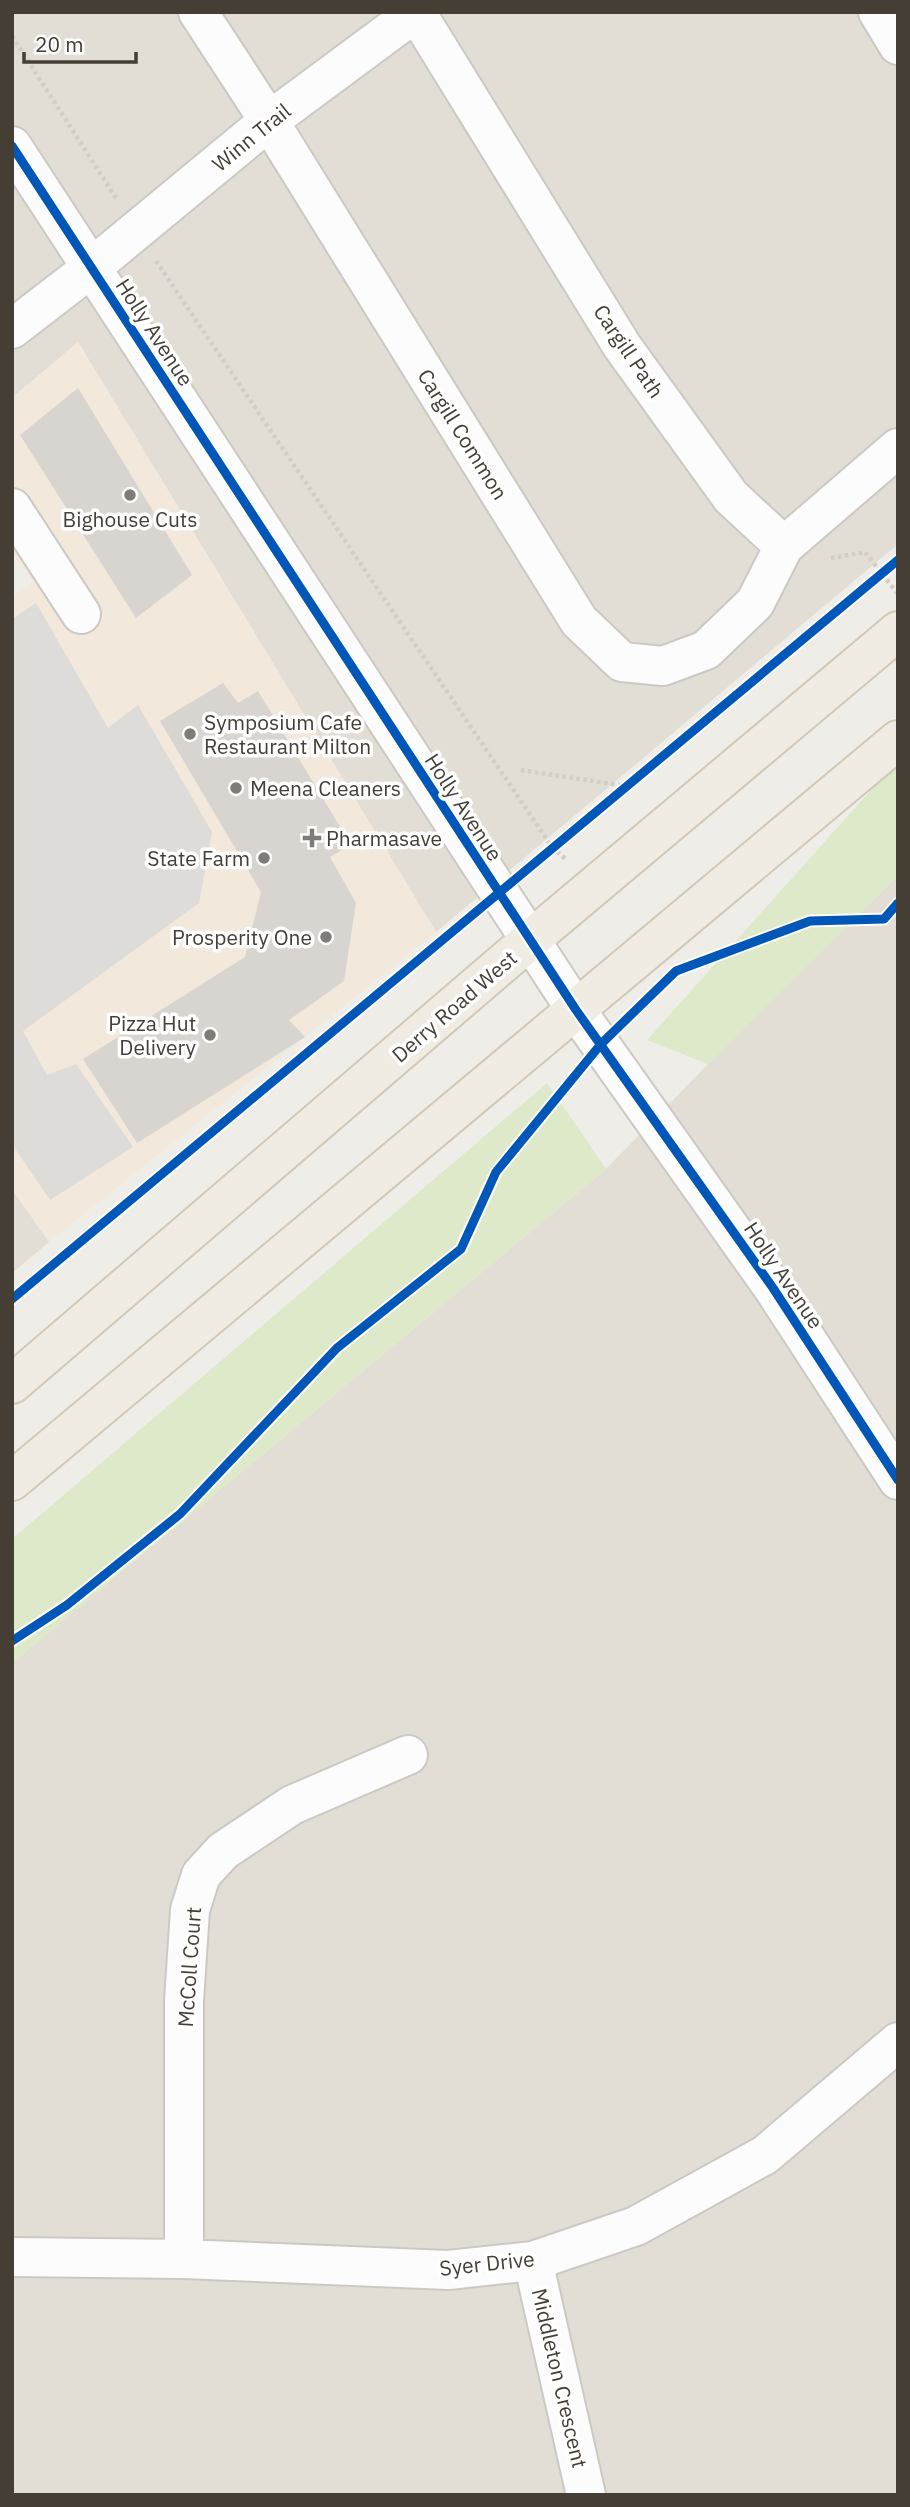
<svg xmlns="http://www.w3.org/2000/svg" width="910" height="2507" viewBox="0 0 910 2507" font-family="'IBM Plex Sans',sans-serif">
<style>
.residential{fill:#e3ded5}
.commercial{fill:#f2e8db}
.green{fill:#dde9c8}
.parking{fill:#dedcd8}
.building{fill:#d8d5d0}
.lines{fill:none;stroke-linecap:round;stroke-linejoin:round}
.minor-casing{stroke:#cbc9c4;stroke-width:42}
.major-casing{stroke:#d1c8b6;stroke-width:42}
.path{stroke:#d0cdca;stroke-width:4.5;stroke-dasharray:3.5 3.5;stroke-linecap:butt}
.minor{stroke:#fdfcfc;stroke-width:38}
.major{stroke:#f0ece3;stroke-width:38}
.cycleway-casing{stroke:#fff;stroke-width:13}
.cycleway{stroke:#0057b8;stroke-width:9}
.poi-dot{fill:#807b74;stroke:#fff;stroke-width:2.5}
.labels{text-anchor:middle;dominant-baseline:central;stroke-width:7;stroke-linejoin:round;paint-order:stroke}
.street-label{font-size:21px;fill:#443e35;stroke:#fff}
.poi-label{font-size:21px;fill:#443e35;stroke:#fff;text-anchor:start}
</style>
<rect width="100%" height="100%" fill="#efede8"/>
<path class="residential" d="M12,12H898V544L436,932L78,342L12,398Z
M898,875V2495H12V1663L606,1169L708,1064Z
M12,1189L49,1242L12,1273Z"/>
<path class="commercial" d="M78,342L436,932L49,1242L12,1189V597L33,582L12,552V398Z"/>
<path class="green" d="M898,760V875L708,1064L647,1040Z
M547,1083L606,1169L12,1663V1539Z"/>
<path class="parking" d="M36,603L108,728L138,705L212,832L199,903L23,1031L47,1075L76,1064L133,1147L50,1200L12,1144V619Z"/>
<path class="building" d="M78,388L192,575L136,618L20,435Z
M223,683L238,703L258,691L351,845L330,857L356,903L344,981L289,1020L305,1037L137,1143L83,1059L245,957L261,892L160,721Z"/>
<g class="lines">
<defs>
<path id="minor" d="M198,12L269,121L579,621L622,662L663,666L706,650L755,603L784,546L898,448
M416,12L622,346L731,497L784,546
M878,12L898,45
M12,146L576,1010L773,1288L898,1480
M12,329L91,268L269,121L416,12
M12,508L81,614
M12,2257L184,2259L448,2270L533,2261L636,2226L765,2155L898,2042
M184,2259V2001L190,1910L201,1875L223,1851L292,1805L408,1755
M533,2261L586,2495"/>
<path id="major" d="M12,1384L530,940L898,631
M12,1481L898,740"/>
</defs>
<use href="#minor" class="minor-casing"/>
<use href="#major" class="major-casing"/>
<path class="path" d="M12,36L116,198
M156,261L552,847L567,860
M831,558L865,552L897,593
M521,770L626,786"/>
<use href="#minor" class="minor"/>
<use href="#major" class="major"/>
<defs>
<path id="cycleway" d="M12,146L576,1010L773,1288L898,1480
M12,1299L898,560
M12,1641L67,1605L180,1514L337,1348L461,1249L496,1172L601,1044L676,971L810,921L884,919L898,903"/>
</defs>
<use href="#cycleway" class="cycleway-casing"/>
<use href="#cycleway" class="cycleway"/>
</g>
<g class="poi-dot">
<circle cx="130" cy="495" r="7"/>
<circle cx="190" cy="734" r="7"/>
<circle cx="236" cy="788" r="7"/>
<path d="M308.5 827.5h7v7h7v7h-7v7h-7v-7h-7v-7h7z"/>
<circle cx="264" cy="858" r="7"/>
<circle cx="326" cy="937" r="7"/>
<circle cx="210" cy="1035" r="7"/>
</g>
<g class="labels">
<g class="street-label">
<text transform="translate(251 137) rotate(-39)">Winn Trail</text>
<text transform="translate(155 332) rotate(57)">Holly Avenue</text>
<text transform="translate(629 351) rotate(56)">Cargill Path</text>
<text transform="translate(463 434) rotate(58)">Cargill Common</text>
<text transform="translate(464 807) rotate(57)">Holly Avenue</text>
<text transform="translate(454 1006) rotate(-41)">Derry Road West</text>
<text transform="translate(784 1275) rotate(56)">Holly Avenue</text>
<text transform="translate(189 1967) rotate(-86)">McColl Court</text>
<text transform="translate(487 2263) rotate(-6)">Syer Drive</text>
<text transform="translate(560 2378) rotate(77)">Middleton Crescent</text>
</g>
<g class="poi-label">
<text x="130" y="519" text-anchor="middle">Bighouse Cuts</text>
<text x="204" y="722">Symposium Cafe<tspan x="204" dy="24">Restaurant Milton</tspan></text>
<text x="250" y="788">Meena Cleaners</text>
<text x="326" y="838">Pharmasave</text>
<text x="250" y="858" text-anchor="end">State Farm</text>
<text x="312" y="937" text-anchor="end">Prosperity One</text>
<text x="196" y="1023" text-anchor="end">Pizza Hut<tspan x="196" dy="24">Delivery</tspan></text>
</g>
</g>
<rect width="910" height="2507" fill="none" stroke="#443e35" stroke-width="28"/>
<path d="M24 52v10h112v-10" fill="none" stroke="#443e35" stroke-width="3.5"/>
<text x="35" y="52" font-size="21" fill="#443e35" stroke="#ffffff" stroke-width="5" paint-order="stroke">20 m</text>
</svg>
